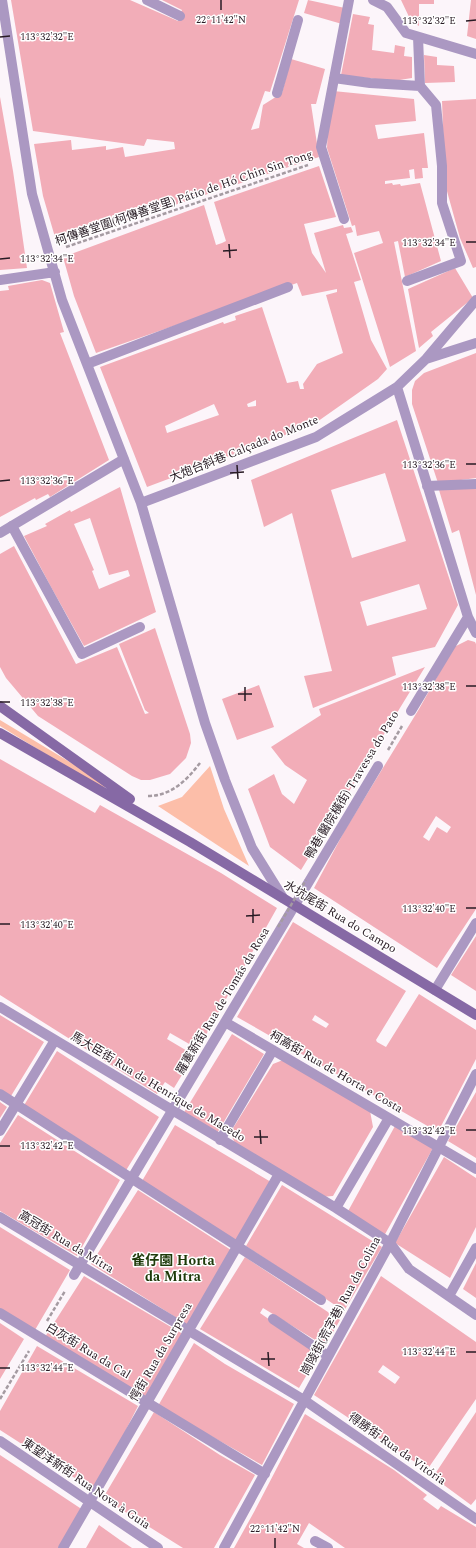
<svg xmlns="http://www.w3.org/2000/svg" width="476" height="1548" viewBox="0 0 476 1548" font-family="Spectral,'Noto Sans SC',serif">
<style>
.green{fill:#fcbea9}
.building{fill:#f2adb8;fill-rule:evenodd}
.lines{fill:none;stroke-linecap:round;stroke-linejoin:round}
.path{stroke:#a59ba2;stroke-width:2.5;stroke-dasharray:4 2;stroke-linecap:butt}
.lane{stroke:#ab98c2;stroke-width:10}
.street{stroke:#ab98c2;stroke-width:10}
.secondary{stroke:#8669a5;stroke-width:10}
.path-bridge{stroke:#a59ba2;stroke-width:2.5;stroke-dasharray:4 2;stroke-linecap:butt}
.ticks{fill:none;stroke:#281b24;stroke-width:1.5}
.labels{text-anchor:middle;dominant-baseline:central;stroke-width:3;stroke-linejoin:round;paint-order:stroke}
.street-label{font-size:12px;fill:#281b24;stroke:#fff}
.quarter-label{font-size:14px;font-weight:bold;fill:#1e3a0a;stroke:#fff}
.ticks-label{font-size:10px;text-anchor:middle;fill:#281b24;stroke:#fff;stroke-width:3;stroke-linejoin:round;paint-order:stroke}
</style>
<rect width="100%" height="100%" fill="#fcf5fa"/>
<path class="green" d="M0,720L103,782L106,787L101,788L0,726Z
M210,766L224,809L249,866L158,806L182,797Z"/>
<path class="building" d="M11,0H130L178,21L182,10L162,0H299L270,92L265,91L251,130L259,128L263,105L282,93L291,59L325,69L316,104H311L319,157L57,244L43,196L34,144L71,140L72,150L106,146V150L123,147L125,157L175,149L174,142L147,139L144,146L33,131Z
M308,0L345,8L342,24L304,13Z
M401,0H434V4H419V26L411,21Z
M471,0H476V39L467,36Z
M353,14L370,17L368,24L374,25L372,50L394,53L395,45L405,47L404,56L412,57V78L393,81L341,75Z
M424,55L437,57V65L454,66L455,82L425,83Z
M333,91L414,99L416,121L375,125L378,139L424,133L428,168H422L423,178L415,179L414,169L409,170L410,178L385,181V184L392,183L393,185L400,184L401,186L420,183L441,261L405,277L398,241L394,242L416,351L390,367L354,253L383,243L379,231L357,236L355,225L352,226L327,148L328,126Z
M0,97L13,171L27,268L0,270Z
M476,99V267L473,268L460,238L445,184L442,101Z
M319,166L336,217L304,224L312,253L326,273L314,233L343,225L344,228L351,227L353,232L346,234L361,280L354,282L371,340L387,369L378,379L314,424L147,487L100,367L223,322L224,324L236,320L235,316L262,307L287,383L298,381L300,389H304L303,384L317,364L343,353L326,295L337,292V289L302,296L297,283L96,353L74,296L63,257L204,205L216,245L222,243L226,241L214,202ZM256,400V406L248,407L247,404ZM214,404L219,415L167,433L165,426Z
M455,268L473,298L431,332L433,336L419,348L408,289Z
M42,280L50,283L64,332L60,333L109,460L50,497L48,494L36,500L35,498L0,517V291L9,290L8,286Z
M476,353V478L438,483L412,404V390L415,381L424,373Z
M397,420L458,605L435,647L392,657L396,675L313,708L304,676L332,671L292,513L264,527L251,480ZM385,473L406,541L352,558L331,490ZM419,584L427,609L367,626L360,602Z
M120,487L156,612L84,646L51,587L24,536L47,526L45,524L70,510L71,512ZM90,518L109,575L128,570L130,576L99,589L92,571L94,570L74,524Z
M476,487V595L459,530L452,533L439,490Z
M14,546L76,664L117,647L145,714L149,713L145,710L119,644L155,628L190,734L191,743L186,758L170,774L150,780H141L132,776L38,716L6,678L0,667V554Z
M468,640L475,642L476,644V909L437,968L314,888L345,830L419,709L454,647ZM436,816L451,827L447,833L437,827L429,841L423,837Z
M425,667L301,870L270,847L248,789L274,774L282,794L294,804L307,780L285,765L271,747L321,715L319,709Z
M259,685L274,727L237,740L222,699Z
M0,759L95,813L100,805L221,873L277,908L198,1049L170,1033L167,1039L194,1055L174,1088L165,1082L157,1094L0,995Z
M293,922L406,991L376,1040L377,1042L386,1047L419,994L476,1030V1059L438,1132L237,1017ZM315,1015L329,1024L326,1028L312,1020Z
M476,936V991L451,975Z
M0,1015L44,1042L11,1096L0,1089Z
M232,1034L264,1054L216,1135L183,1114Z
M57,1051L159,1117L125,1172L23,1107Z
M283,1060L370,1111L373,1127L333,1196L321,1197L236,1145L230,1133L273,1064Z
M476,1092V1158L448,1141Z
M0,1102L7,1107L0,1118Z
M18,1115L120,1180L77,1256L0,1211V1143Z
M175,1125L271,1182L236,1241L142,1181Z
M395,1126L433,1148L384,1236L347,1213Z
M444,1157L476,1178V1227L450,1278L395,1243Z
M282,1185L382,1247L344,1311L246,1246Z
M138,1190L231,1250L188,1325L91,1264Z
M0,1227L70,1270L35,1330L0,1310Z
M245,1257L340,1320L325,1346L263,1308L260,1313L319,1354L299,1388L200,1329Z
M476,1263V1298L463,1289Z
M84,1276L183,1334L145,1399L45,1337Z
M381,1276L476,1342V1399L427,1470L314,1395ZM383,1365L400,1377L395,1384L378,1372Z
M0,1323L24,1339L0,1379Z
M194,1343L225,1364L294,1404L262,1465L158,1406Z
M37,1346L138,1406L95,1491L0,1430V1411Z
M154,1412L220,1455L255,1475L214,1548H183L103,1498Z
M476,1412V1499L471,1505L433,1477Z
M305,1414L394,1470L427,1495L423,1499L438,1510L441,1506L476,1527V1548H345L309,1523L297,1544L304,1548H234L254,1512Z
M0,1455L83,1510L58,1548H0Z
M99,1525L120,1540L132,1548H86Z"/>
<g class="lines">
<path class="path" d="M66,247L308,165
M388,750L402,726
M148,796C171,796 187,780 200,763
M47,1321L65,1291
M0,1399L29,1351"/>
<path class="lane" d="M147,0L180,16
M12,526L82,654L140,627"/>
<path class="street" d="M2,0L32,194L62,300L141,503L205,723L225,780L252,848L283,898
M373,0L387,7L406,33L476,54
M418,37L420,86
M334,78L370,83L420,86
M277,93L298,20
M344,219L321,147L349,0
M0,280L55,272
M407,281L461,261L442,203V166L436,105L420,86
M426,359L476,343
M87,364L288,287
M397,387L468,617L476,633
M427,486L476,484
M141,503L316,437L397,387L426,359L476,300
M0,533L124,459
M411,711L468,617
M435,990L476,923
M0,1007L336,1208L390,1243L409,1269L476,1315
M225,1022L476,1169
M0,1094L321,1300
M0,1131L55,1040
M220,1140L273,1050
M336,1208L389,1118
M0,1217L304,1400L476,1519
M74,1275L378,766
M449,1296L476,1248
M0,1313L265,1474
M273,1319L328,1356
M0,1441L158,1548
M315,1541L328,1548
M63,1548L279,1174
M224,1548L390,1243L476,1074"/>
<path class="secondary" d="M0,706L130,799
M0,733L190,842L476,1015"/>
<path class="path-bridge" d="M278,927L306,880"/>
</g>
<path class="ticks" d="M221,0V10M466,21L476,20M0,37L10,36M466,242H476M229,244L230,258M223,251L237,250M0,259L10,258M466,464H476M237,465L238,479M230,473L244,472M0,481L10,480M466,686H476M245,687V701M238,694H252M0,702H10M466,908H476M253,909V923M246,916L260,915M0,924H10M260,1130L261,1144M466,1130H476M254,1137H268M0,1146H10M268,1352L269,1366M466,1352H476M261,1359H275M0,1368H10M275,1538V1548"/>
<g class="labels">
<g class="street-label">
<text transform="translate(184 198) rotate(-19)">柯傳善堂圍(柯傳善堂里) Pátio de Hó Chin Sin Tong</text>
<text transform="translate(244 449) rotate(-22)">大炮台斜巷 Calçada do Monte</text>
<text transform="translate(352 785) rotate(-59)">鴨巷(醫院橫街) Travessa do Pato</text>
<text transform="translate(340 917) rotate(31)">水坑尾街 Rua do Campo</text>
<text transform="translate(223 1001) rotate(-59)">羅憲新街 Rua de Tomás da Rosa</text>
<text transform="translate(336 1072) rotate(30)">柯高街 Rua de Horta e Costa</text>
<text transform="translate(158 1087) rotate(31)">馬大臣街 Rua de Henrique de Macedo</text>
<text transform="translate(66 1242) rotate(31)">高冠街 Rua da Mitra</text>
<text transform="translate(341 1306) rotate(-62)">崗陵街(荒字巷) Rua da Colina</text>
<text transform="translate(88 1351) rotate(31)">白灰街 Rua da Cal</text>
<text transform="translate(161 1352) rotate(-60)">愕街 Rua da Surpresa</text>
<text transform="translate(397 1449) rotate(35)">得勝街 Rua da Vitória</text>
<text transform="translate(86 1484) rotate(34)">東望洋新街 Rua Nova à Guia</text>
</g>
<g class="quarter-label">
<text x="173" y="1260">雀仔園 Horta<tspan x="173" dy="16">da Mitra</tspan></text>
</g>
</g>
<g class="ticks-label">
<text x="221" y="23">22°11'42"N</text>
<text x="429" y="24">113°32'32"E</text>
<text x="47" y="40">113°32'32"E</text>
<text x="429" y="246">113°32'34"E</text>
<text x="47" y="262">113°32'34"E</text>
<text x="429" y="468">113°32'36"E</text>
<text x="47" y="484">113°32'36"E</text>
<text x="429" y="690">113°32'38"E</text>
<text x="47" y="706">113°32'38"E</text>
<text x="429" y="912">113°32'40"E</text>
<text x="47" y="928">113°32'40"E</text>
<text x="429" y="1134">113°32'42"E</text>
<text x="47" y="1149">113°32'42"E</text>
<text x="429" y="1355">113°32'44"E</text>
<text x="47" y="1371">113°32'44"E</text>
<text x="275" y="1532">22°11'42"N</text>
</g>
</svg>
